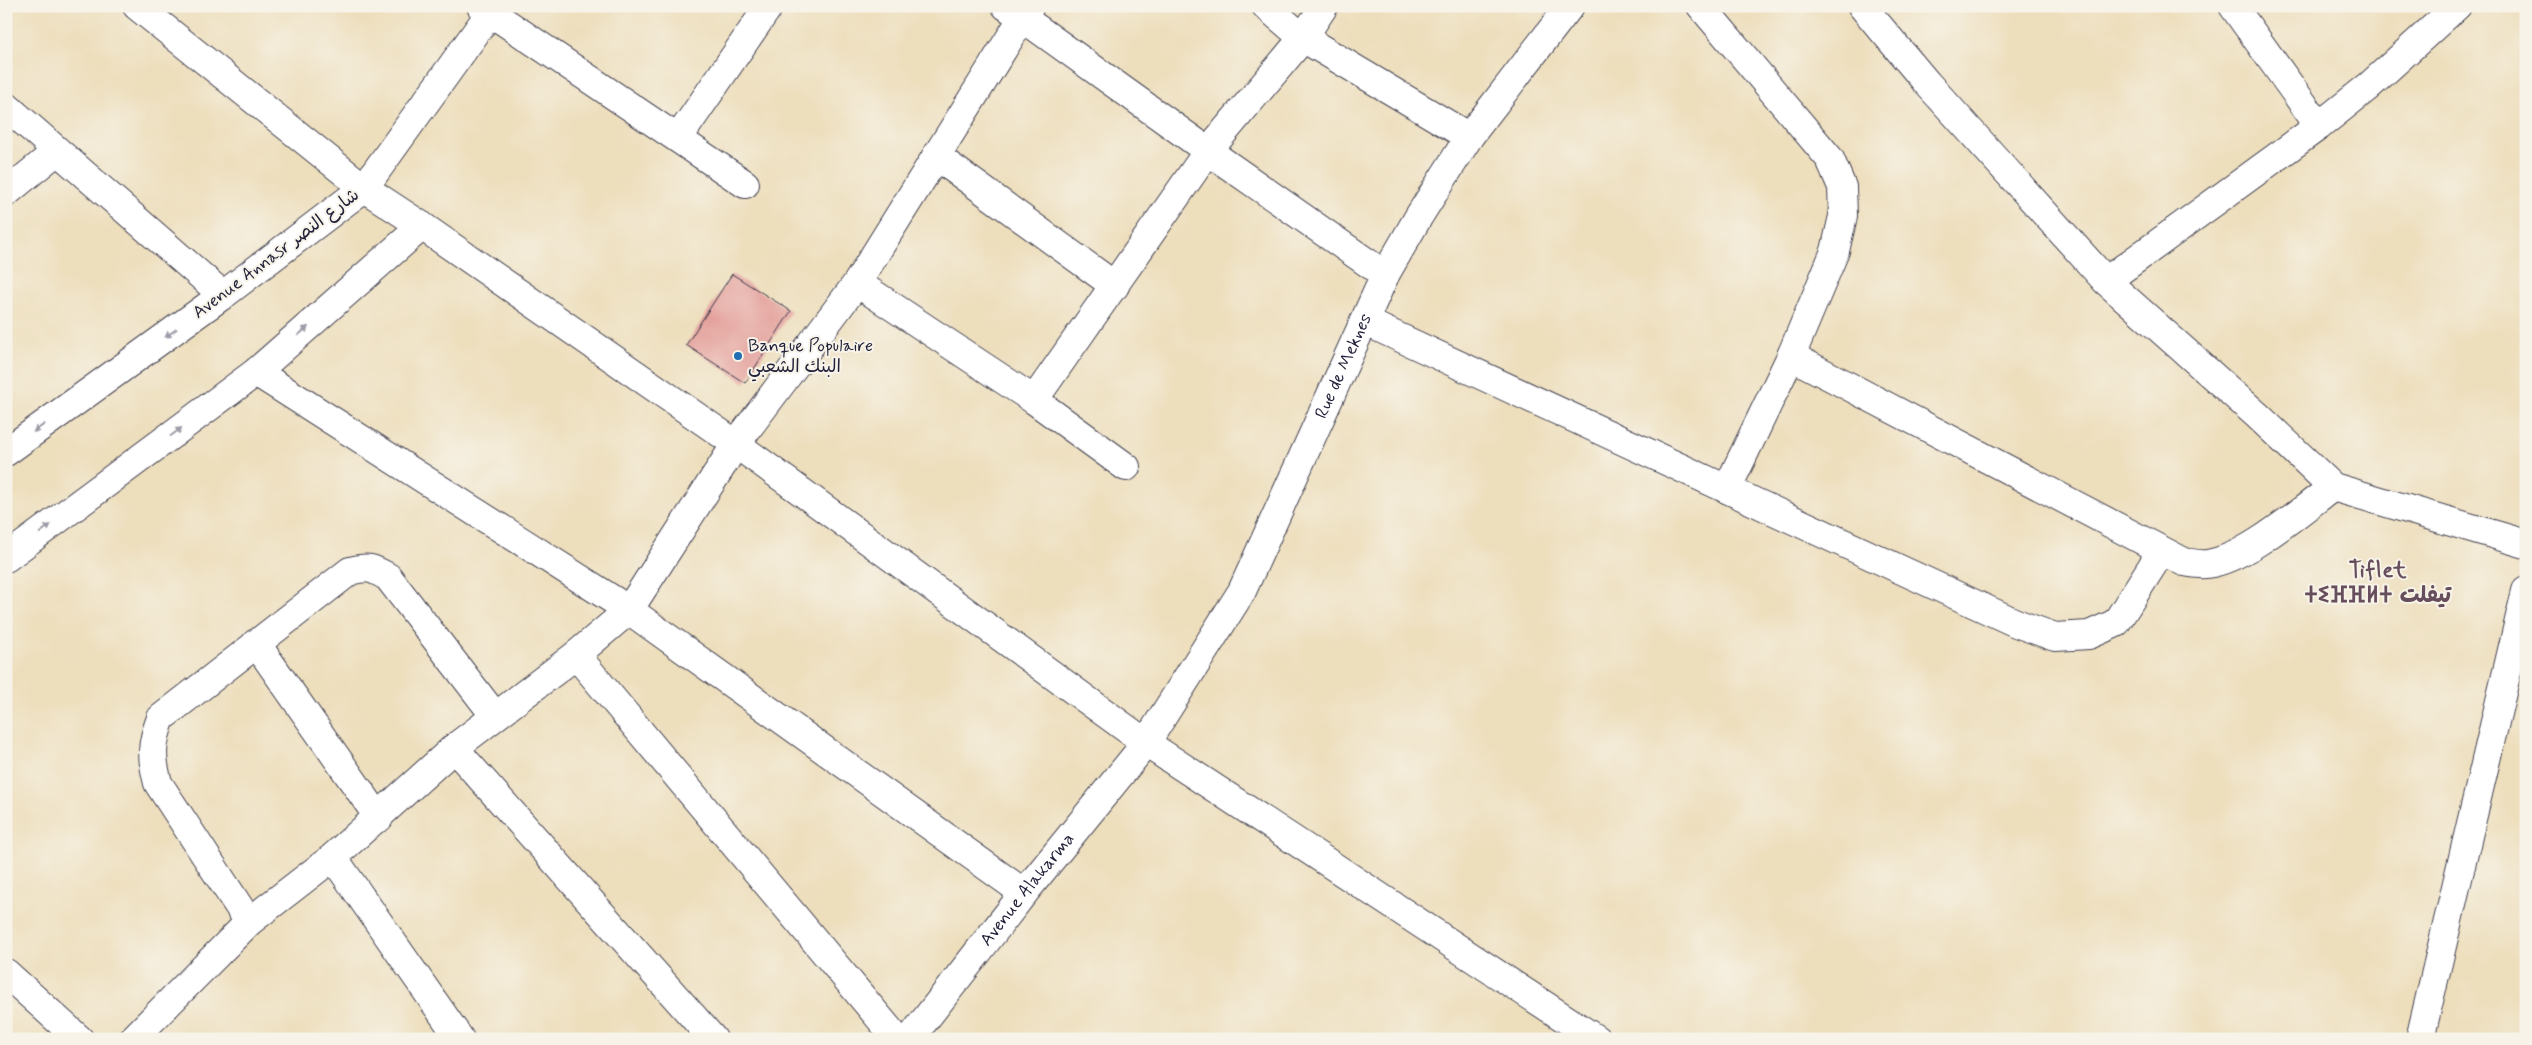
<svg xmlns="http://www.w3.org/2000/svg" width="2532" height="1045" viewBox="0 0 2532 1045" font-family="Mynerve,'Playpen Sans Arabic','Noto Sans Tifinagh',sans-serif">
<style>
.building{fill:#e4a09b}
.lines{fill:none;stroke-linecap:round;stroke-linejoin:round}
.street-casing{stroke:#403e4e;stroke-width:30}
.street{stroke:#fff;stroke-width:28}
.oneway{fill:#9c9ca7}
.poi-dot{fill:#1f6fb2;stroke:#f7f3e8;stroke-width:2}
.labels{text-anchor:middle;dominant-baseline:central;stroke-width:4;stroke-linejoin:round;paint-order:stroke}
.street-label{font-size:18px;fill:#22223b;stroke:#f7f3e8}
.poi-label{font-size:18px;fill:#22223b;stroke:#f7f3e8;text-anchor:start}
.district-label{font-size:22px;font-weight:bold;letter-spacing:1px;fill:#664e5d;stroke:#f7f3e8}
</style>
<rect width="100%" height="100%" fill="#f7f3e8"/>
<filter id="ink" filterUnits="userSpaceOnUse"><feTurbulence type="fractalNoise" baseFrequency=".02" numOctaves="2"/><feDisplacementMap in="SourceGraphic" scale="10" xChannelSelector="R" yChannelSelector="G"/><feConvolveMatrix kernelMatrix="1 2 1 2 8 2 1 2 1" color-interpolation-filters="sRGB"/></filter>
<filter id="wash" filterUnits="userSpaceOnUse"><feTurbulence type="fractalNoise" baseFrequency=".0096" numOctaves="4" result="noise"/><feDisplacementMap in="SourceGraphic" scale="20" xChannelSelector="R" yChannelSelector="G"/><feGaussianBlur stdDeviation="1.12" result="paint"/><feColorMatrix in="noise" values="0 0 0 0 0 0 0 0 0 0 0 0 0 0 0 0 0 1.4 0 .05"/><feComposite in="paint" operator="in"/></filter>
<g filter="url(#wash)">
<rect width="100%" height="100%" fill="#eddebc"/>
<g id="blocks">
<path class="building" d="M732,274L791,311L745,383L686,345Z"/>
</g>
</g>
<g filter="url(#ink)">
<use href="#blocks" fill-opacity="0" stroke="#403e4e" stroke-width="1"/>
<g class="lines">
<defs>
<g id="street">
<path d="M137,6L364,188L422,226L736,444L1146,743L1596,1039"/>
<path d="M481,6L745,184"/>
<path d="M1006,6L1208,151L1385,275"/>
<path d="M1266,6L1303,38L1469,137"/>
<path d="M1701,6L1830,159L1842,187L1843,216L1835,251L1791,356L1727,489"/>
<path d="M1862,6L1927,83L2106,281L2258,416L2333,487L2526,544"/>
<path d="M2233,6L2319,126"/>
<path d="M6,106L223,295"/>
<path d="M679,137L769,6"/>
<path d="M936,156L1115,286"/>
<path d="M6,193L57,151"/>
<path d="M2106,281L2319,126L2369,86L2457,6"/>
<path d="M857,283L1034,400L1126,467"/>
<path d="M1364,321L2016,623L2055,637L2089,635L2116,623L2161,552"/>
<path d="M1791,356L2184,562C2191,563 2200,565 2207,564C2246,559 2301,510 2333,487"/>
<path d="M256,372L629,610L1024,893"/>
<path d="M1034,400L1208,151L1303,38L1324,6"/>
<path d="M6,452L223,295L364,188L495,6"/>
<path d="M6,558L256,372L422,226"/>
<path d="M256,643L379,818"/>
<path d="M576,655L897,1039"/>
<path d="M454,748L713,1039"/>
<path d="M333,857L460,1039"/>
<path d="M249,922L158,783C151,757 151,744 161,718L350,571C369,566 372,568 388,577L495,716"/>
<path d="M6,973L79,1039"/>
<path d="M133,1039L249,922L333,857L454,748L576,655L629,610L736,444L857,283L1030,6"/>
<path id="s1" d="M910,1039L1024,893L1146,743L1242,591L1385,275L1419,216L1469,137L1570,6"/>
<path d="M2420,1039L2526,591"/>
</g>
</defs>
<use href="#street" class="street-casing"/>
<use href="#street" class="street"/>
</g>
<defs><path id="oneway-solid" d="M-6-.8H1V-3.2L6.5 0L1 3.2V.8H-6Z" transform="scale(1.25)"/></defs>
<g class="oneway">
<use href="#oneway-solid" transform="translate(303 331) rotate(-41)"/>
<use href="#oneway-solid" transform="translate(171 333) rotate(144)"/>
<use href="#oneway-solid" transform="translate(39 428) rotate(144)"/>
<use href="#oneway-solid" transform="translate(176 432) rotate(-37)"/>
<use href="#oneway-solid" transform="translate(45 529) rotate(-37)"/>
</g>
</g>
<circle class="poi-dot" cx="738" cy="356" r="5"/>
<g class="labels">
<g class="street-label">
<text transform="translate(276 254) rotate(-37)">Avenue Annasr شارع النصر</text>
<text stroke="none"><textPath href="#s1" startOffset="805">Rue de Meknes</textPath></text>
<text stroke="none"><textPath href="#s1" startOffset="190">Avenue Alakarma</textPath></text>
</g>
<g class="poi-label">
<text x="748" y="346">Banque Populaire<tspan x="748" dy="21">البنك الشعبي</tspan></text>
</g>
<g class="district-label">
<text x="2378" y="571">Tiflet<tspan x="2378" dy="25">ⵜⵉⴼⴼⵍⵜ تيفلت</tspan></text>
</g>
</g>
<rect width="2532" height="1045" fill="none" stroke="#f7f3e8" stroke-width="25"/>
</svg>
